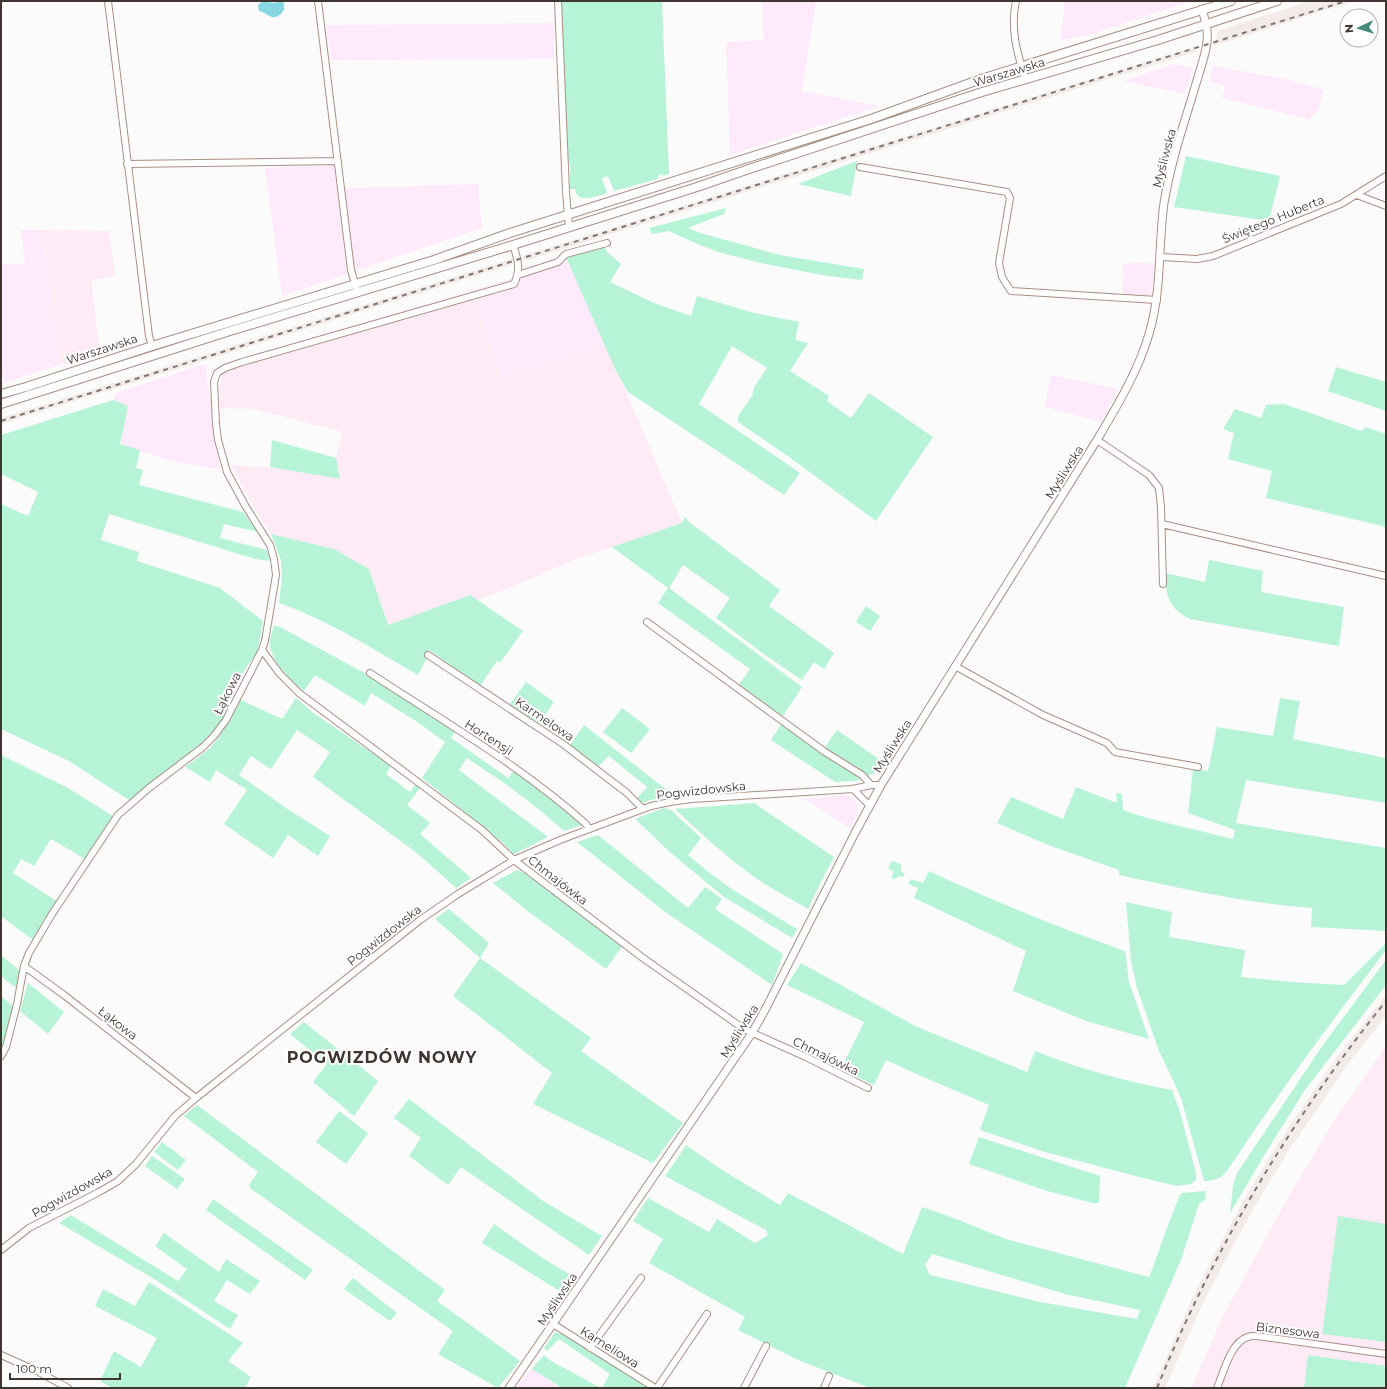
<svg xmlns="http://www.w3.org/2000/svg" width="1387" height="1389" viewBox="0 0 1387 1389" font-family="Montserrat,sans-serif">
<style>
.commercial{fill:#feeafb}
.industrial{fill:#feebf5}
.built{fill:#f3ebe7}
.green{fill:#b7f3d7;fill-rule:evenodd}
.water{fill:#87d6e2}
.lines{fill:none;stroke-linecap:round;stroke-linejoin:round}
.minor-casing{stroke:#a89084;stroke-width:8}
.tertiary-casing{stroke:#a89084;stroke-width:9}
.secondary-casing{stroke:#a89084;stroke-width:10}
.minor{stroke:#fff;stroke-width:6}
.tertiary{stroke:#fff;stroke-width:7}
.secondary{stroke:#fff;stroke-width:8}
.rail{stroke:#7e7773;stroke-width:2;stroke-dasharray:5 5;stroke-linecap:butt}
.labels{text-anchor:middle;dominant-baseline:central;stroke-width:4;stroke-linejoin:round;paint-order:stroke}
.street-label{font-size:12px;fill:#403631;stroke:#fff}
.district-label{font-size:16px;font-weight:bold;letter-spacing:1px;fill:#403631;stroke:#fff}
</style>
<rect width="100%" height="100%" fill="#fbfbfb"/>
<path class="commercial" d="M762,1H816L802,91L880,106L730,155L726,42L764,40Z
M1065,1H1192L1093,34L1060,40Z
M554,23V59L331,60L326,25Z
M1173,64L1193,68L1189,82L1184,94L1123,81Z
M1213,66L1286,79L1324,90L1317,111L1308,119L1222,98L1225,86L1209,81Z
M334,165L347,274L282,296L265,168Z
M478,184L482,228L354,271L345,190L348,188Z
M21,230H42L59,365L3,383L1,357V264H25Z
M568,261L606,344L502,379L474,290Z
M1140,262L1155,264L1150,303L1122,301L1124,275L1123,264Z
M205,364L220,470L168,460L120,444L128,406L113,400L116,393Z
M1051,375L1118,389L1101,422L1045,407Z
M847,795L854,799L858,808L857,814L850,828L804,799Z
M532,1369L560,1387L559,1388H516L521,1380Z"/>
<path class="industrial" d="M42,230L109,231L115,276L91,280L100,353L59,365Z
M474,290L502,378L606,344L682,523L574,560L512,587L478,600L470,595L388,625L369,569L334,549L271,534L257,513L231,465L270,467L340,479L336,458L343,432L253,409L220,408V383L225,363Z
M1386,1046V1388H1192L1202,1363L1223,1316L1290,1194L1339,1113Z"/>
<path class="built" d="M1310,1H1354L1214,46L1218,33L1220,30Z
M1197,46V51L1192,53L524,261L522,256Z
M512,259L513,264L1,424V418Z
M1386,995V1016L1347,1065L1289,1150L1256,1204L1228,1255L1202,1305L1165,1388H1153L1191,1301L1217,1250L1245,1198L1277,1145L1309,1098L1335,1060Z"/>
<path class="green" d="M561,1H662L669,174L662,176V174L658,176V179L614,191L608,176L602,178L607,193C597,196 577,205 575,189H570V166L567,152Z
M1186,156L1280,176L1269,221L1174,207Z
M857,161L851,196L798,184Z
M726,208L724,214L688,228L700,233L780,255L864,269L862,280L822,275L761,263L718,252L695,243L669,231L652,234L649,228Z
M605,247L607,252L621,264L610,282L654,303L691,316L697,296L754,313L799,322L795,340L808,343L790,371L829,396L827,401L851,418L869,393L933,437L876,521L792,459L738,422V416L752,396L754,387L767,368L732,346L699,404L800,473L784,495L628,392L616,371L566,257Z
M1336,367L1386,382V411L1328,391Z
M113,400L128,406L120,444L140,450L136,468L143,470L139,485L243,512L258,532L224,524L220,538L267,550L270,561L255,559L109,514L101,540L139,552L137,561L220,588L263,621L259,644L256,654L239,678L221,722L203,743L129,800L69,761L1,729V504L28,516L38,492L1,474V435Z
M1284,404L1362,431L1365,427L1386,434V527L1266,498L1272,471L1228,459L1234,433L1223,429L1235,409L1261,418L1266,405Z
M272,440L336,458L340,479L270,467Z
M685,517L689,522L780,590L769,606L834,653L824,669L814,662L802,680L765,655L716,618L730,598L683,565L669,588L802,687L783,716L738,686L750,669L658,603L668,588L612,547L682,523Z
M271,534L334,549L369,569L388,625L470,595L523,631L500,663L497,661L480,686L429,650L427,658L418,675C373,649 328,620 279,603L282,577L281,560Z
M1209,560L1263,571L1261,592L1344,607L1339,646L1190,619C1170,610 1165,595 1165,573L1205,582Z
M866,606L880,616L870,631L856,622Z
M274,625L282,628L368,675L455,731L451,738L508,778L514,771L546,793L580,822L581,825L564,831L541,811L510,787L467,758L459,770L548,837L514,854L502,842L422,778L445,742L416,721L371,693L365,706L315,675L304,691C292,682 269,659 270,643C270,637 273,630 274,625Z
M526,682L554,702L539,724L510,704Z
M296,698L312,712L391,766L386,774L410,792L416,784L421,787L407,805L430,823L420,834L471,878L456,888L417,853L313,777L330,752L297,730L271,769L251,756L239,775L286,808L330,836L318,856L288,835L273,858L224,824L247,790L216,770L210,782L185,767L209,749L219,737L241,700L282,719Z
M1280,698L1300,701L1293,739L1386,758V803L1246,780L1236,823L1386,848V931L1311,927L1312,908C1245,903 1184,889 1119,875V870L1048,845L997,823L1011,797L1063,819L1076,787L1117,803L1116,793L1122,794L1123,810L1147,818L1233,839L1235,830L1188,813L1193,769L1208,771L1217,727L1273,736Z
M622,708L650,729L631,753L603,732Z
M782,723L862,779L855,781L835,782L771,740Z
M584,725L673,795L661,797L641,803L637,798L647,787L609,756L598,767L585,756L570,745Z
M837,730L886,764L869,776L825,747Z
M1,755L68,788L113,816L85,859L51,839L34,866L21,859L13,873L58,902L44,919L33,940L1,916Z
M754,803L834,857L823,878L808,909C791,899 774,890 757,879C728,858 701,834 675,809Z
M664,808L671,810L701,838L688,855L711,874L733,890L797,929L792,938L724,897L670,852L635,819Z
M598,835L688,908L705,887L722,899L715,909L783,954L772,985L664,911L577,842Z
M892,861L901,864V870L904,874V877L899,876L895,879L891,878L894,872L888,868Z
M517,870L532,876L623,945L606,969L529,912L493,883Z
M929,871C993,901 1058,927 1125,951L1129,982L1149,1039L1086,1021L1013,991L1026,951L914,898L918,888L908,884L911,879L923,883Z
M1126,902L1172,912L1169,937L1245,950L1241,977L1292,982L1344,985L1386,943V950C1331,1022 1277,1095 1227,1171C1220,1179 1214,1181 1204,1181L1181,1098L1172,1078L1159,1051L1137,988L1131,961Z
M449,909L489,943L480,958L591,1038L581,1051L683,1123L653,1163L533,1104L552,1073L453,996L480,958L435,919Z
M1,955L20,971L18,990L1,976Z
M1386,960V985L1305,1090L1268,1149L1230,1213L1233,1186L1237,1173L1323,1045Z
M801,963L915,1026L1027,1072L1035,1051C1080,1069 1125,1081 1172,1090L1180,1112L1196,1173V1180L1191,1184L1177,1186L1143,1178L1045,1152L980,1130L989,1105L914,1073L886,1060L874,1085L841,1069L864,1022L787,985Z
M28,983L64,1012L48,1034L20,1011Z
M1,996L13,1006L4,1045L1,1043Z
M304,1022L378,1081L354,1116L313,1082L327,1064L290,1034Z
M409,1099L543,1201L602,1236L589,1255L461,1167L448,1185L409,1156L421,1138L394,1118Z
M197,1105L445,1290L437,1301L520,1361L498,1388L438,1354L453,1331L251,1189L249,1185L258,1172L184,1116Z
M339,1111L368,1133L346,1164L316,1142Z
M979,1137L1100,1176L1099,1203H1093L1047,1191L969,1164Z
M162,1142L186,1160L178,1170L154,1152Z
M686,1145L722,1170L780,1205L788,1193L903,1254L922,1207L951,1217L1006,1239L1149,1277C1160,1249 1169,1220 1181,1193L1206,1191L1205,1200L1199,1204L1181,1260L1125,1388H870L798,1360L738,1330L745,1317L649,1263L663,1239L633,1221L648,1198L709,1232L717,1219L755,1243L768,1235L766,1230L665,1176L677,1159ZM932,1254L1065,1294L1140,1310L1137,1319L1040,1302L930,1275L925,1265Z
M152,1156L185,1179L177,1189L145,1166Z
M213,1199L313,1270L305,1280L206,1210Z
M71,1215L178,1281L187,1269L155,1246L164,1233L219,1272L226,1259L260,1281L250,1294L227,1280L214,1301L238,1315L230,1329L151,1277L59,1223Z
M1338,1216L1386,1224V1342L1322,1334Z
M494,1224L541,1257L574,1277L563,1293L482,1243Z
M353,1278L397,1313L390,1321L344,1289Z
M149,1282L243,1343L228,1361L251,1377L245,1388H112L100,1381L114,1351L141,1367L157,1338L95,1306L103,1289L135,1306Z
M555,1332L563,1335L649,1388H602L610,1374L559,1339L547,1351L544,1348Z
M544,1355L551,1361L601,1388H559V1386L532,1369Z
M1308,1355L1386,1366V1388H1304Z"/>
<path class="water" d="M263,1L273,3L283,1L284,5V10C273,25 268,12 259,11L258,5Z"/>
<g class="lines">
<defs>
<path id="minor" d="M108,1L149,336L152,346
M318,1L351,270L356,287
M558,1L566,192L569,227
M1016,1C1010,28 1017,54 1026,80
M127,164L338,161
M860,167L1007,192L1010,198L999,263L1002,277L1007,285L1011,291L1157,300
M1357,195L1386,206
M1161,257L1197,259L1213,256L1341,204L1386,176
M518,275L558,262L566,254L607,243
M1097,440L1149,475L1159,488L1161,507L1163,584
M1162,524L1386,576
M647,622L825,752L862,775L871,785
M262,650L280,674L299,693L482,830L514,860L585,914L643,958L744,1029L806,1057L868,1088
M428,655L563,744L627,793L643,809
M955,666L1043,715L1107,743L1115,752L1198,767
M370,673C443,721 520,765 586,824L589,829
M853,789L870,806
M24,966L64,995L196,1098
M1,1056L6,1047L17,1004L24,966L29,953L52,914L118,815L149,788L203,747L214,736L226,720L262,650L265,641L276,575L274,559L270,545L246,507L227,472L218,440L216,424L214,382L217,373L225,368L242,362L514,284C521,270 518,259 513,245
M1,1250L29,1228L99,1192L118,1181L136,1164L175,1116L196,1098L420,920L458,894L514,860L560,840L651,806L670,802L692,799L853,789L871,785H881
M553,1324L655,1388
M590,1348L641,1278
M1,1355L37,1371L68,1388
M657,1388L707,1314
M744,1388L766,1346
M824,1388L829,1376
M1217,1388C1223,1374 1231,1341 1248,1337C1253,1335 1258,1336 1264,1337L1386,1354"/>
<path id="tertiary" d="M509,1388L752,1033L766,1008L855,833L881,785L1097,440C1117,406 1138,372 1149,334C1162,291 1158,247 1164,203C1171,160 1186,118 1198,77C1202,63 1209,45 1207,30C1206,23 1204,16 1202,9"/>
<path id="secondary" d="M1,394L26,387L152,346L434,260L510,233L871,119L981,79L1231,1
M1,404L230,331L513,245L697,187L749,169L982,92L1158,40L1277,1"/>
</defs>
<use href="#minor" class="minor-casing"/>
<use href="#tertiary" class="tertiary-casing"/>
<use href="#secondary" class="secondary-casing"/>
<use href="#minor" class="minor"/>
<use href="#tertiary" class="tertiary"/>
<use href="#secondary" class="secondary"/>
<path class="rail" d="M1,421L1346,1
M1157,1388C1214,1248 1292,1118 1386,1001"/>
</g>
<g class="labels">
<g class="street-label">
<text transform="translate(1009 72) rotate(-17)">Warszawska</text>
<text transform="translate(1164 158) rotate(-75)">Myśliwska</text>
<text transform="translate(1273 219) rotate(-22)">Świętego Huberta</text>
<text transform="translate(102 349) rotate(-18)">Warszawska</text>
<text transform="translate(1064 472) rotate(-58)">Myśliwska</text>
<text transform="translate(227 693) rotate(-63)">Łąkowa</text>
<text transform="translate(545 719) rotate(34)">Karmelowa</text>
<text transform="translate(489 737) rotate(33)">Hortensji</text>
<text transform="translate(892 746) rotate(-58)">Myśliwska</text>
<text transform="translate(701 790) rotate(-6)">Pogwizdowska</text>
<text transform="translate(558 880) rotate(38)">Chmajówka</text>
<text transform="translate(384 935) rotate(-38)">Pogwizdowska</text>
<text transform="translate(118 1023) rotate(38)">Łąkowa</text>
<text transform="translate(739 1031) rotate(-58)">Myśliwska</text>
<text transform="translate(826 1056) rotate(26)">Chmajówka</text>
<text transform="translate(72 1192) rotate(-29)">Pogwizdowska</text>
<text transform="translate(557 1299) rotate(-56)">Myśliwska</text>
<text transform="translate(1288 1330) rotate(7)">Biznesowa</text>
<text transform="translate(610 1347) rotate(32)">Kameliowa</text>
</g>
<g class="district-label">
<text x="382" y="1057">POGWIZDÓW NOWY</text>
</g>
</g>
<rect width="1387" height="1389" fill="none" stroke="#403631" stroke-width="4"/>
<g transform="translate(1359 28) rotate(266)"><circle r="19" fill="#ffffff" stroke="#b3afad"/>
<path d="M0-3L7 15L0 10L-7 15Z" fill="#46897a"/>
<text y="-6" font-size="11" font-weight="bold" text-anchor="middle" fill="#403631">N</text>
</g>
<path d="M10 1373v6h110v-6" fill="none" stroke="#403631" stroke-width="2"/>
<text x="16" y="1373" font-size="12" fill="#403631" stroke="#ffffff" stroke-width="3" paint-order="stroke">100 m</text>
</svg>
